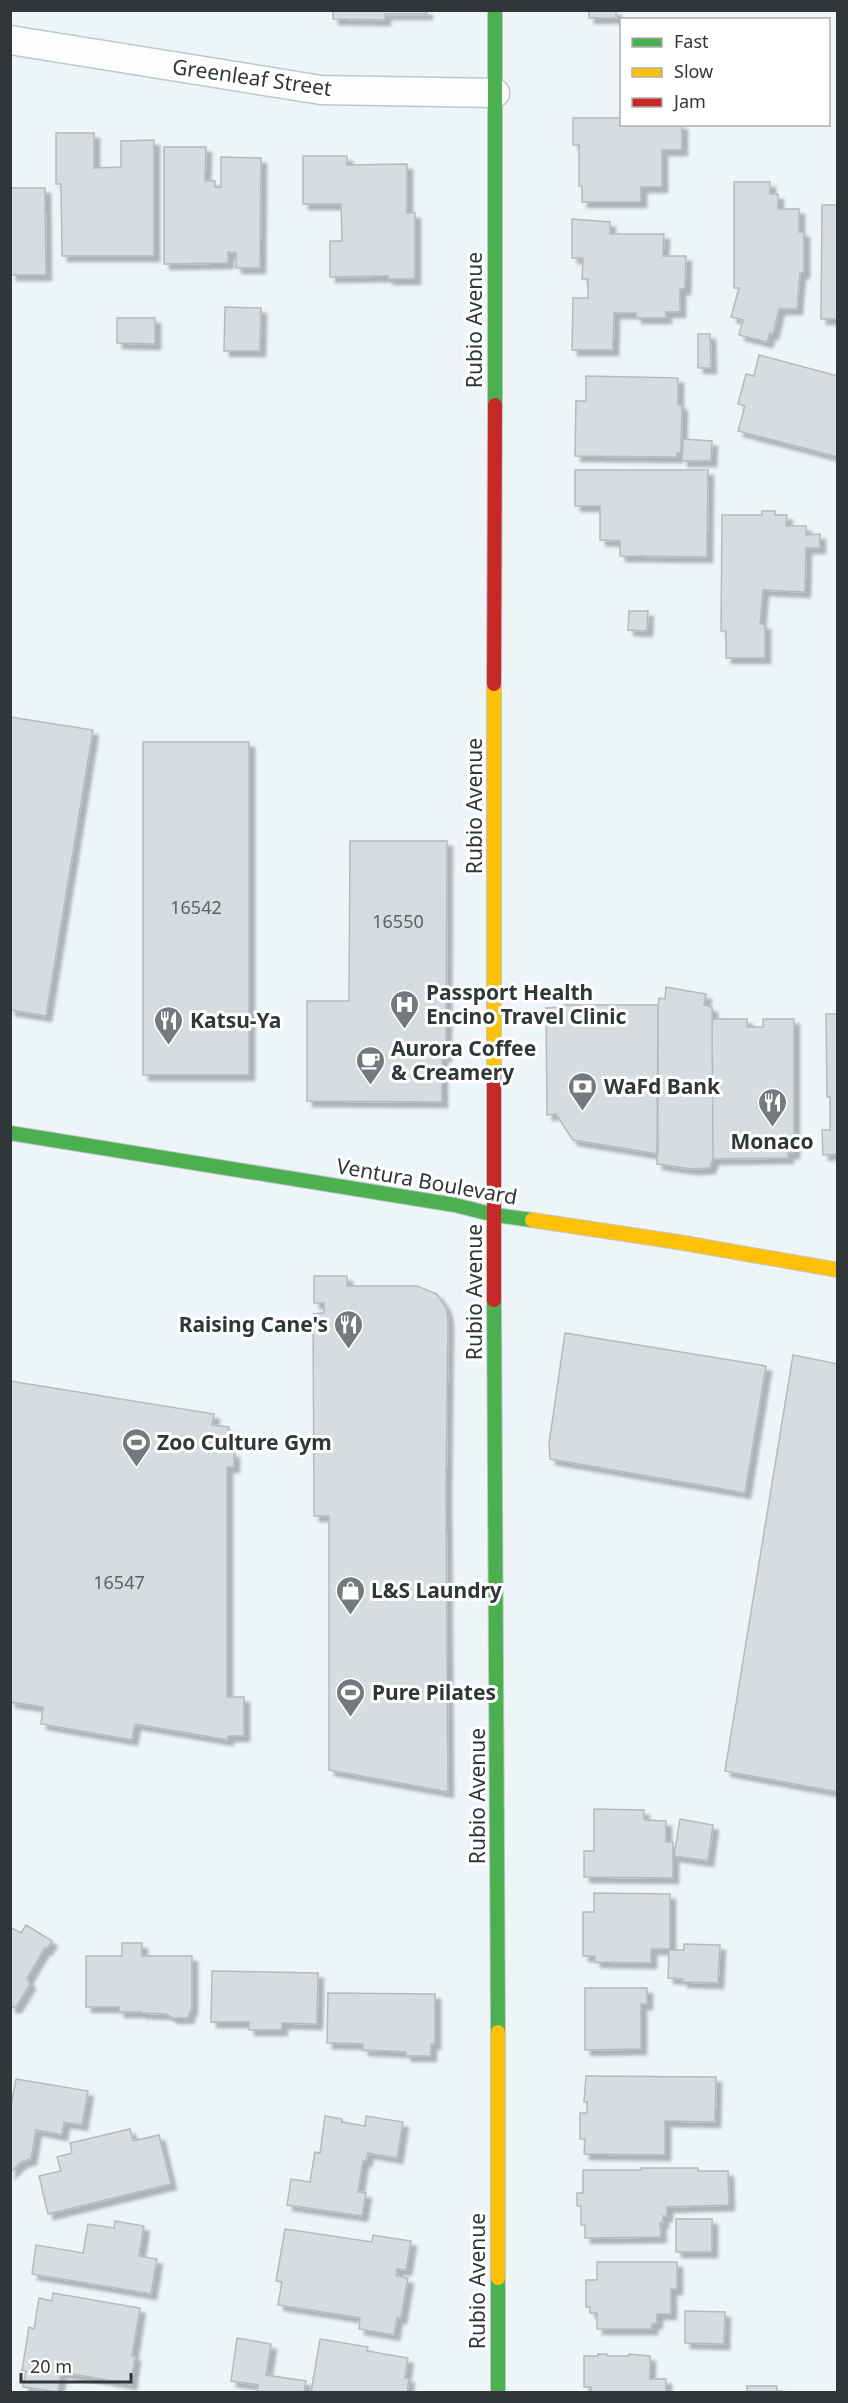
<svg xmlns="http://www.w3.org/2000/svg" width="848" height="2403" viewBox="0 0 848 2403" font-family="'Noto Sans',sans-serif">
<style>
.building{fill:#d7dddf;stroke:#b5bbbd;stroke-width:1.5;filter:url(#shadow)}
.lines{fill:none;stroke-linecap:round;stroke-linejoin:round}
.street-casing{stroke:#c1c7c9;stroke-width:31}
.fast-casing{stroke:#c1c7c9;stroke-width:16}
.slow-casing{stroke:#c1c7c9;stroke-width:16}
.jam-casing{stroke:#c1c7c9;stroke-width:16}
.street{stroke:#fcfefe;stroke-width:28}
.fast{stroke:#4caf50;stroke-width:14}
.slow{stroke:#ffc107;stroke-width:14}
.jam{stroke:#c62828;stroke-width:14}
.labels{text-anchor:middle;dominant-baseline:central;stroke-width:6;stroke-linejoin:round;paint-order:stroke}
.number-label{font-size:18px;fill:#5c6264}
.street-label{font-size:21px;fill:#313738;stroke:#fff}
.poi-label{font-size:21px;font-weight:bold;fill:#313738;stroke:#fff;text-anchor:start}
</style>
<defs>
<filter id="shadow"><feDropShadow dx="5.5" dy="5.5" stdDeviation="1.5" flood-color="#0004"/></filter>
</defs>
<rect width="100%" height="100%" fill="#edf5f8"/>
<path class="building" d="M333,10H427V14H385V20L333,19Z
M589,10H616V18H589Z
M573,118H622V124H682V150H662V187H641V202H582V186H579V145H573Z
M56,133H94V168L121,167V141L154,140V256H62L61,184H56Z
M164,147H206L205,181H215V187H221V157L261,158L260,268H236V253L228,252V263L164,264Z
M303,156H347V165L407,164V213H415V279H388V276L330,277V241H342L341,204H303Z
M734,182H770V194H778V209H799V232H804V273H800L797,309H779L773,334L770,333L767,342L739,335L743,320L731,317L739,288H734Z
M10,188H45L46,275H11Z
M822,205H838V319H821Z
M572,219L610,222V234H664L663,256H686L685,289H680V312H666V318H636V313H614L613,350H572L573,298H588V279H582L583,258H572Z
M225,307L261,308L260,351H224Z
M117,318H155V344L117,343Z
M698,334H710L711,368H698Z
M759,355L838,376V457L738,431L745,406L738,404L746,374L754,376Z
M586,376L678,378V405H682L681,453H677V457L575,456L576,401H586Z
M683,439L712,441L711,461H682Z
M575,470H708L707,557L620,556V541L600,540V506H575Z
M762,511H775V515H787L786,526H806V535L820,534V548H806L805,592L763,590L760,624H765V658H726V631H721L722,515H762Z
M629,611H648L647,631L628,630Z
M10,717L93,730L46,1016L10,1010Z
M143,742H249V1075H143Z
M350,841H447L446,1056H442V1102L307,1101V1001H349Z
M666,987L706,994L704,1005L712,1007L713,1159L710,1168L691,1169L657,1164L658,1005L659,998L665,999Z
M563,1005H658V1154L573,1140L556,1114L547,1115L546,1008L563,1007Z
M826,1014H838V1154L823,1155L822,1130H830V1097H827Z
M712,1019H747V1027H763V1019H794V1153H788V1158L713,1159Z
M314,1276H347V1286H417L437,1294L446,1308L448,1320L446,1491L448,1792L329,1770V1516H314L313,1314L324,1313V1303H314Z
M565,1333L766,1366L745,1493L550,1459L549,1444Z
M793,1355L838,1364V1792L725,1771Z
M10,1381L214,1414L212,1425L229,1427V1452H234V1467H227V1697H244V1736H228V1740L135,1724L132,1740L41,1724L43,1707L10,1702Z
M594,1809L644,1810V1820L666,1821V1842H673V1878L584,1877V1851H594Z
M680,1819L713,1825L708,1861L674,1856Z
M594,1893L670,1894V1949H651V1963L595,1962V1956H583V1912H594Z
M26,1925L52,1941L47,1949L45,1948L27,1978L30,1984L16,2007H10V1927L21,1933Z
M122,1943H142V1956H192V2007L188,2018H173L166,2014L141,2013V2012H119V2007H86V1956H122Z
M684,1944L720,1945L718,1983L682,1982L683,1979L668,1978L669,1950H684Z
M212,1971L318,1973L317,2024L282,2023V2030H249V2022H211Z
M585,1988H647V2004H641V2049L585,2050Z
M328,1993L435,1994V2044H431V2056H406V2052L363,2050V2044L327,2043Z
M586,2076L716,2077L715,2122L665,2121V2155L584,2154L585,2139H580V2113H587V2102H584Z
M16,2079L88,2091L82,2125L64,2122L62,2135L36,2130L31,2159L21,2162L10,2173V2111Z
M325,2116L342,2119V2122L365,2126L366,2116L403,2122L397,2158L368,2153L366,2161H363L358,2192L366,2193L362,2216L287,2205L291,2179L310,2182L315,2152L320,2153Z
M130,2129L133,2141L159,2135L171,2184L48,2214L39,2176L61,2171L57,2157L72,2153L70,2143Z
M641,2168H698V2171H728L729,2205L667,2207V2216H663V2223H660L661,2237L585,2238V2225H581V2206H577V2193H583V2170H641Z
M676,2219H712V2252H676Z
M115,2221L144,2226L139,2256L157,2259L151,2294L32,2274L36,2245L83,2253L88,2224L114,2228Z
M285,2229L372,2242L373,2235L411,2241L406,2270L397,2269L396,2276L408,2278L401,2318H397L394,2335L359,2329L360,2318L278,2305L282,2282L276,2281Z
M597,2262H677V2289H671V2314H657V2323L652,2324V2329H597V2313H590V2307H586V2280H597Z
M53,2293L140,2308L132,2356H135L131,2384L61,2372L58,2392L23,2387L26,2371L22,2370L29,2327L34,2329L39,2298L52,2301Z
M685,2311L725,2312L724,2344L685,2343Z
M237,2338L271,2344L266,2375L306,2381L304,2392H257L258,2385L231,2381Z
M320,2339L368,2347L367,2351L408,2358L405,2378H409L407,2392H311Z
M598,2354H607V2356H629V2354L650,2356V2379H666V2392H591V2387H584V2356H598Z
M747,2386H777V2392H747Z"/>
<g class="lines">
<defs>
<path id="street" d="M10,40L321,90L495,93"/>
<path id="fast" d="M495,405V10
M10,1133L455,1205L495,1215L532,1220
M494,1300L498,2032
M498,2278V2392"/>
<path id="slow" d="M494,1076V684
M532,1220L678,1242L838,1270
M498,2032V2278"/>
<path id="jam" d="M494,684L495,405
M494,1300V1076"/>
</defs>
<use href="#street" class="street-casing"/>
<use href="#fast" class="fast-casing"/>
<use href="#slow" class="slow-casing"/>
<use href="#jam" class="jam-casing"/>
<use href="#street" class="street"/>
<use href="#fast" class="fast"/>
<use href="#slow" class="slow"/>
<use href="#jam" class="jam"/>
</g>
<defs>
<symbol id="hospital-pin" viewBox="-11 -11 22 30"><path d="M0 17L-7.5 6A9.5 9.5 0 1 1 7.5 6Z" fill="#737a7b" stroke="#fff"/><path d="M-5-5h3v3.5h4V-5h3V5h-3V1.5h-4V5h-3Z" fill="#fff"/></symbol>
<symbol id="restaurant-pin" viewBox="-11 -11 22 30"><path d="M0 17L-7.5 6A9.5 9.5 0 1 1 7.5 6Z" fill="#737a7b" stroke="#fff"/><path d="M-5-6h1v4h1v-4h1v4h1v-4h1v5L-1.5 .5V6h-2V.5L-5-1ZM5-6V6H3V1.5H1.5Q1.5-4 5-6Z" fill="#fff"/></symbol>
<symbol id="cafe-pin" viewBox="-11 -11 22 30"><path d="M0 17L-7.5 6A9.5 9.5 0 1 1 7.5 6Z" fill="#737a7b" stroke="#fff"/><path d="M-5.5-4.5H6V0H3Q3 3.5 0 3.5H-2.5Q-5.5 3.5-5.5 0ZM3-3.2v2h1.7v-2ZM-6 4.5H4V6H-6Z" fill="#fff"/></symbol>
<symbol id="bank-pin" viewBox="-11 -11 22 30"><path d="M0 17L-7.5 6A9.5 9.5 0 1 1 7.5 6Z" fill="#737a7b" stroke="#fff"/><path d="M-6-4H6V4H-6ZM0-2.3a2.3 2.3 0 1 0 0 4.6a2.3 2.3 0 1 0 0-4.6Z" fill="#fff"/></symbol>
<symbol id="stadium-pin" viewBox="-11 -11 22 30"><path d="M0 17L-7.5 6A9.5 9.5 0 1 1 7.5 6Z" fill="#737a7b" stroke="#fff"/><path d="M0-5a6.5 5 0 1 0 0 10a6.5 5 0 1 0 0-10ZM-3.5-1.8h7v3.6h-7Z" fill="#fff"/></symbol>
<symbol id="shop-pin" viewBox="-11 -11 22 30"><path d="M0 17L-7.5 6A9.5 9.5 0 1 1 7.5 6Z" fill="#737a7b" stroke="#fff"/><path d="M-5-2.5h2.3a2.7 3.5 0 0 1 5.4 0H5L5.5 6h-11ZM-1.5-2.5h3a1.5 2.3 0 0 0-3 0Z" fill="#fff"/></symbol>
</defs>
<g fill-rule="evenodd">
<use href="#hospital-pin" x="388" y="988" width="33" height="45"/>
<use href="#restaurant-pin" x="152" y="1004" width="33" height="45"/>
<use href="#cafe-pin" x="354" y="1044" width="33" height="45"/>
<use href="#bank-pin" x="566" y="1070" width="33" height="45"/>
<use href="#restaurant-pin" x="756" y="1086" width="33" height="45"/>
<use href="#restaurant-pin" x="332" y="1308" width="33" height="45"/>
<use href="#stadium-pin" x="120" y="1426" width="33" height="45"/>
<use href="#shop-pin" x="334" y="1574" width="33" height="45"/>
<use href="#stadium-pin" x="334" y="1676" width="33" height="45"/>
</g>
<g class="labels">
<g class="number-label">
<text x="196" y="907">16542</text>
<text x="398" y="921">16550</text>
<text x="119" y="1582">16547</text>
</g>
<g class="street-label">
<text transform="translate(252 77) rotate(8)">Greenleaf Street</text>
<text transform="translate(474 320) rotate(-90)">Rubio Avenue</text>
<text transform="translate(474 806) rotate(-90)">Rubio Avenue</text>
<text transform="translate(427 1181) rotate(10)">Ventura Boulevard</text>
<text transform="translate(474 1292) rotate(-90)">Rubio Avenue</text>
<text transform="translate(477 1796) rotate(-90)">Rubio Avenue</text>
<text transform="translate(477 2281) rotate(-90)">Rubio Avenue</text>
</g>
<g class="poi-label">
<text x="426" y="992">Passport Health<tspan x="426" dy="24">Encino Travel Clinic</tspan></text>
<text x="190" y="1020">Katsu-Ya</text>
<text x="391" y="1048">Aurora Coffee<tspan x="391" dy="24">&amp; Creamery</tspan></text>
<text x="604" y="1086">WaFd Bank</text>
<text x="772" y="1141" text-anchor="middle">Monaco</text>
<text x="328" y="1324" text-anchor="end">Raising Cane's</text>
<text x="157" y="1442">Zoo Culture Gym</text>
<text x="371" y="1590">L&amp;S Laundry</text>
<text x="372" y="1692">Pure Pilates</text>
</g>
</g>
<rect width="848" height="2403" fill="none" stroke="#313738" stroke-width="24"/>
<rect x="620" y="18" width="210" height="108" fill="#ffffff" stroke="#adafaf" stroke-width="1.5"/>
<rect x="632" y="38" width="30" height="9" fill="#4caf50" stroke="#adafaf" stroke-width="1.5"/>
<text x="674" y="48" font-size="18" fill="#313738">Fast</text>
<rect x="632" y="68" width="30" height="9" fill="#ffc107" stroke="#adafaf" stroke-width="1.5"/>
<text x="674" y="78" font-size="18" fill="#313738">Slow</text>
<rect x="632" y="98" width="30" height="9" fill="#c62828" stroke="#adafaf" stroke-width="1.5"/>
<text x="674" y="108" font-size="18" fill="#313738">Jam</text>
<path d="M21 2373v9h110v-9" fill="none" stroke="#313738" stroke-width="3"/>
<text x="30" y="2373" font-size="18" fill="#313738" stroke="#ffffff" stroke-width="4.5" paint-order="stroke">20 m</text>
</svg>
